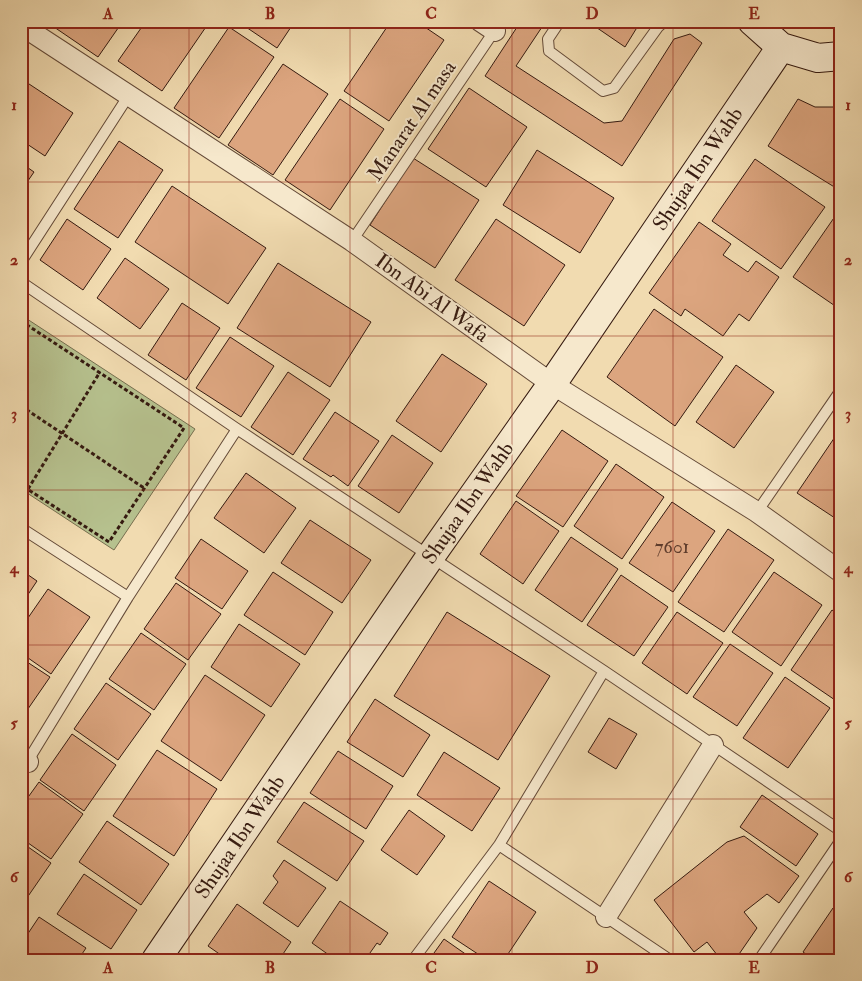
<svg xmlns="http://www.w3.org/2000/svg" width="862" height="981" viewBox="0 0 862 981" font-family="'IM FELL Double Pica',serif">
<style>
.green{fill:#b6c18e;stroke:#766e4f}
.building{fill:#dca57f;stroke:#351a10}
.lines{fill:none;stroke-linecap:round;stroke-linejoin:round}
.lane-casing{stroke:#644a38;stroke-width:12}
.street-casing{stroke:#644a38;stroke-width:22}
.secondary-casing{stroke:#351a10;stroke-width:30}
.path{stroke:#351a10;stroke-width:3;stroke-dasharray:4 2.5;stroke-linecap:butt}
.lane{stroke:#f6e8cc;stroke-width:10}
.street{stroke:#f6e8cc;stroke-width:20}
.secondary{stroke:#f6e8cc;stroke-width:28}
.grid{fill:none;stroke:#8f2418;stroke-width:1;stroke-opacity:0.55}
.labels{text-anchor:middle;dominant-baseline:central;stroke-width:4;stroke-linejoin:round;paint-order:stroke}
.number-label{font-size:19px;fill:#5f3d2c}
.street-label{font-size:21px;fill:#351a10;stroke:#f6e8cc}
.neatline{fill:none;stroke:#8f2418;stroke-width:2}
.grid-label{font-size:16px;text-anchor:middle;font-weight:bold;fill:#8f2418}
</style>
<rect width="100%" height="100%" fill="#f1dbb0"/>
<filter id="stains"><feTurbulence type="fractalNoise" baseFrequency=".004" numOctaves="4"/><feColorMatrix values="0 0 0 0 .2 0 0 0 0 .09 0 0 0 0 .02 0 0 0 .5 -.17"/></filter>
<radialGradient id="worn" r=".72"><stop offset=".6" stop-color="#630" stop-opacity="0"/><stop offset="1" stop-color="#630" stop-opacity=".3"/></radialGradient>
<path class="green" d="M21,315L195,429L114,550L21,489Z"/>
<path class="building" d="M58,21H123L98,57L54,27Z
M146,21H210L162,91L118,61Z
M237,21H295L277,48Z
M391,21H416L444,40L389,121L344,91Z
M521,21H546L516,66L604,123L622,121L674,39L690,34L702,43L622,166L485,76Z
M587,21H641L625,47Z
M229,27L274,57L219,138L174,108Z
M283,64L328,94L273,175L228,145Z
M23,80L73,113L45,156L21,140V83Z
M469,88L527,127L486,187L428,149Z
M340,99L384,129L330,210L285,180Z
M798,99L815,107H841V181L836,188L768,146Z
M119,141L163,170L118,238L74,209Z
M537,150L614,198L580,253L503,205Z
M413,158L479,200L435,268L370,225Z
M755,159L825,207L781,269L712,221Z
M21,163L34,172L21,191Z
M172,186L266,248L228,304L135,242Z
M838,212L841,214V310L793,277Z
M67,219L111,249L83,290L40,260Z
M496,219L565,265L524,326L455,280Z
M699,222L731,244L723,255L748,272L756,261L779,277L749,321L739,314L723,336L685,309L681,316L649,293Z
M125,258L169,289L140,329L97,298Z
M278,263L371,322L330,387L237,328Z
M182,303L220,328L186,380L148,355Z
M654,309L723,357L675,426L607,377Z
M230,337L274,366L241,417L196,388Z
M442,354L487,384L441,452L396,421Z
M736,365L774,392L734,448L696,422Z
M288,372L330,400L293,455L251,427Z
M335,412L379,441L348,486L333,475L331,477L303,459Z
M841,428V522L797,493Z
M562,430L608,461L563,527L516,496Z
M392,435L433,463L399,513L358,486Z
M616,464L664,497L622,559L574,526Z
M246,473L296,508L264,553L214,518Z
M516,501L559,531L523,584L480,554Z
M672,502L715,531L673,592L629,563Z
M310,520L371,560L342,603L281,563Z
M728,529L774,560L724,632L678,602Z
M571,537L618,569L582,622L535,590Z
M201,539L248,571L222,609L175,578Z
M21,570L37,581L21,605Z
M273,572L333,612L305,655L244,615Z
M774,572L822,605L781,666L732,632Z
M621,575L668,607L634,656L587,625Z
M176,583L221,614L188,660L144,629Z
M48,589L90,617L51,674L21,653V628Z
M832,610L841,616V692L835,700L791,670Z
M447,612L550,676L498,760L394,696Z
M677,612L723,643L687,694L642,663Z
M239,624L300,664L271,707L211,667Z
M141,633L186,664L154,710L109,679Z
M730,644L773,673L737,726L693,697Z
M21,658L50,677L21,719Z
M205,675L265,715L221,781L161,741Z
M785,677L830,708L788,768L743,738Z
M106,683L151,714L118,760L74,729Z
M375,699L430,735L403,777L347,742Z
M609,718L637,734L616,769L588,752Z
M72,734L116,765L84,811L40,780Z
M157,750L217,789L174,856L113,816Z
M338,751L393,786L366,829L310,793Z
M444,752L500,788L472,831L417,795Z
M39,782L83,814L51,859L21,838V807Z
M762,795L818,834L796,866L740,827Z
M304,802L364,841L337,881L277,842Z
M409,810L445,836L417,875L381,850Z
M107,821L169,864L141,905L79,862Z
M744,836L799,876L779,903L767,894L744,912L757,928L735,960H721L707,942L694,952L654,900L727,842Z
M21,842L51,863L22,905L21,904Z
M284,860L326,888L298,927L263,903L278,882L273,876Z
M84,874L137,910L111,949L57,914Z
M489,881L536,912L504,960H487L452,937Z
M340,901L388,933L380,945L377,943L365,960H336L312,943Z
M237,904L291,942L279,960H228L208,946Z
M833,908L841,913V960H814L803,952Z
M39,917L86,948L78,960H28L21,955V944Z
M444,939L474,960H429Z"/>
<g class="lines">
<defs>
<path id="lane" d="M560,21L548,39L549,51L603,91L614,88L658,27L665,21
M352,241L501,21
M21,262L129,95
M21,282L237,429L604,671L841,831
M757,512L841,390
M21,528L128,597
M21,772L128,597L237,429
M499,845L670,960
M413,960L499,845L604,671
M759,960L841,840"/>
<path id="street" d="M480,21L495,31
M21,25L352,241L552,384L757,512L841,572
M21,758L28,762
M606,917L713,745"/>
<path id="secondary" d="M752,21L781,47L818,58L841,56
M156,960L430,557L552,384L781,47"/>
</defs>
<use href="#lane" class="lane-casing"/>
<use href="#street" class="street-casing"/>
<use href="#secondary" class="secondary-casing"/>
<path class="path" d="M21,321L184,428L109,542L21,485
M21,406L144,488
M28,489L100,372"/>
<use href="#lane" class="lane"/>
<use href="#street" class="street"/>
<use href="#secondary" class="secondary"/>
</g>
<path class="grid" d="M189,21V960M350,21V960M512,21V960M673,21V960M21,182H841M21,336H841M21,490H841M21,645H841M21,799H841"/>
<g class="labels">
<g class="number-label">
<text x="672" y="547">7601</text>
</g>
<g class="street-label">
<text transform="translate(412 121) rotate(-56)">Manarat Al masa</text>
<text transform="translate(698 169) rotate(-56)">Shujaa Ibn Wahb</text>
<text transform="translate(432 298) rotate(36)">Ibn Abi Al Wafa</text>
<text transform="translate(468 503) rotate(-55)">Shujaa Ibn Wahb</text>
<text transform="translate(240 837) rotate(-56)">Shujaa Ibn Wahb</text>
</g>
</g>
<rect width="862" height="981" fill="none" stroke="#f1dbb0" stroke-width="55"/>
<rect x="28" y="28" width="806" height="926" class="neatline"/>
<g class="grid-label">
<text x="108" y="19">A</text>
<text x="270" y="19">B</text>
<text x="431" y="19">C</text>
<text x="592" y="19">D</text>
<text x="754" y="19">E</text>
<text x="14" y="110">1</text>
<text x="848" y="110">1</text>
<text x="14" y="265">2</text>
<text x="848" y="265">2</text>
<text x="14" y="419">3</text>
<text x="848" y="419">3</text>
<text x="14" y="573">4</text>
<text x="848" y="573">4</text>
<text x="14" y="728">5</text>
<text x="848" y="728">5</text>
<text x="14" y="882">6</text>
<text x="848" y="882">6</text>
<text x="108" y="973">A</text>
<text x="270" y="973">B</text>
<text x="431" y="973">C</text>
<text x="592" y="973">D</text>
<text x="754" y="973">E</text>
</g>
<rect width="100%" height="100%" filter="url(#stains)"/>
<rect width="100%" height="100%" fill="url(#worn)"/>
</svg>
